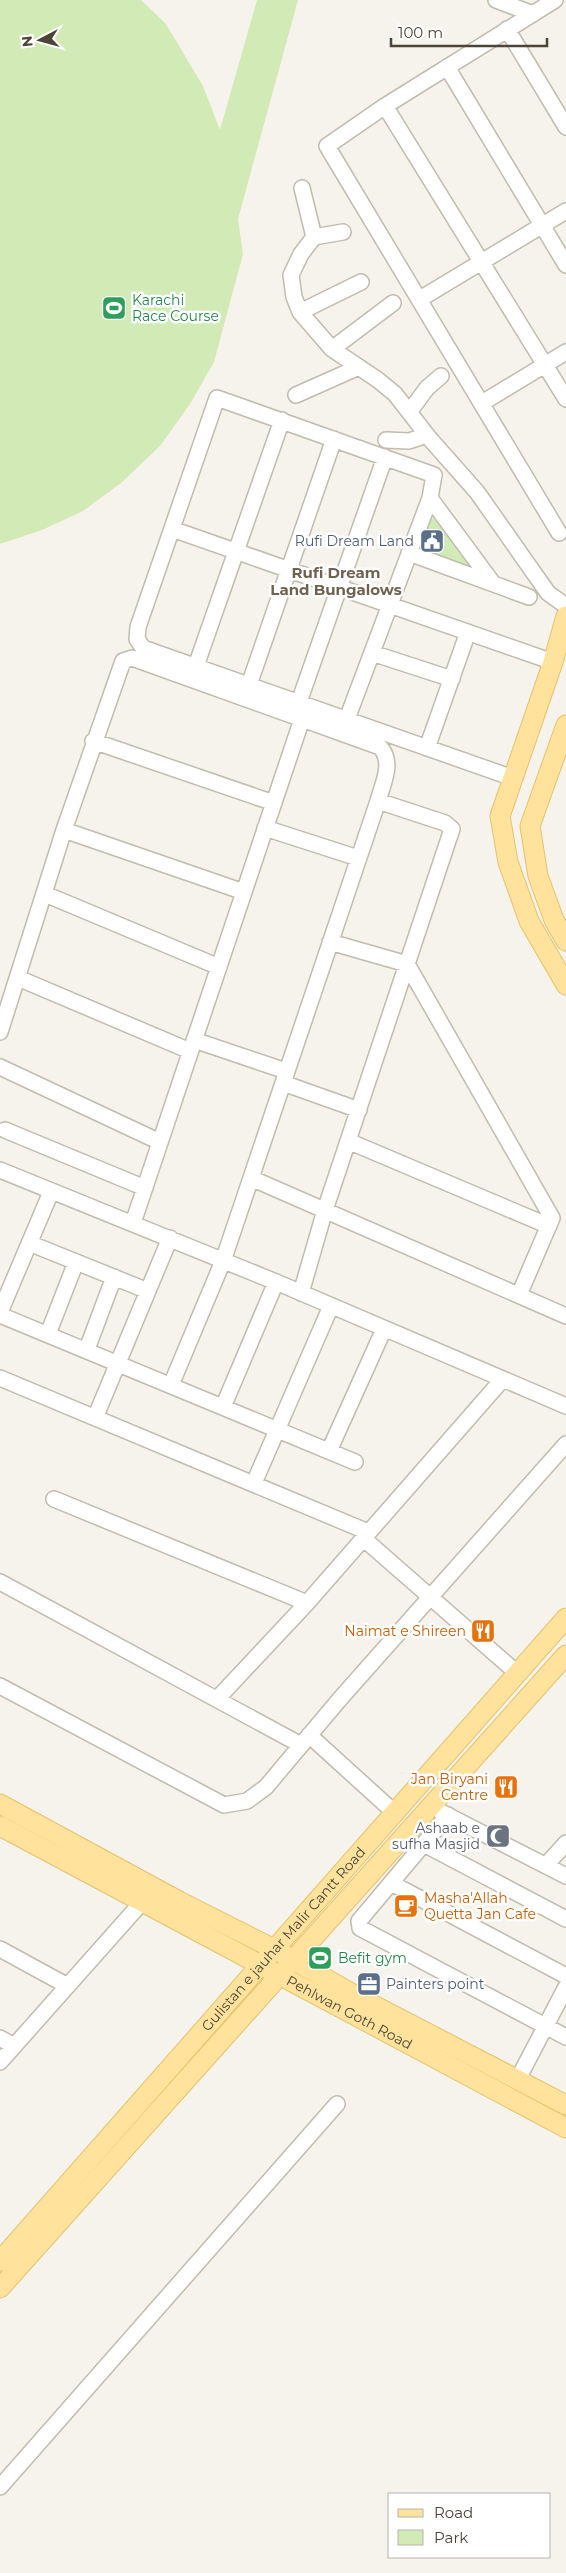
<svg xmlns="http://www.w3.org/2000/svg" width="566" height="2573" viewBox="0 0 566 2573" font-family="Montserrat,sans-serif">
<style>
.green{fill:#d2eab5}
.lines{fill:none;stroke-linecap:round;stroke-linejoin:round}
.minor-casing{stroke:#c2bbae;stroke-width:18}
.major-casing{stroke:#e6c16a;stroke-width:21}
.minor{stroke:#fff;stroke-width:15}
.major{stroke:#ffe39c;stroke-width:19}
.labels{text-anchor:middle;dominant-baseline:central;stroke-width:5;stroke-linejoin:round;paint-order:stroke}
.leisure-label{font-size:14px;fill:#27864d;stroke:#fff;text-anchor:start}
.service-label{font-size:14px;fill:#4e5e75;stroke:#fff;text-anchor:end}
.food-label{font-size:14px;fill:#c56008;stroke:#fff;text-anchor:end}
.worship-label{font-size:14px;fill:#5b616d;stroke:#fff;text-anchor:end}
.street-label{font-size:14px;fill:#4b4439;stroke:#fff}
.neighbourhood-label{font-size:15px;font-weight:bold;fill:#6e6250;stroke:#fff}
</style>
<rect width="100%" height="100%" fill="#f6f3ec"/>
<path class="green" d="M0,0H141L166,24L203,86L220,130L257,0H298L238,219L243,254L214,362L190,404L160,446L121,483L83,511L42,530L0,544Z
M436,518L471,566L469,570L423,553L419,543L427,519Z"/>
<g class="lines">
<defs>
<path id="minor" d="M496,0L533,14
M555,0L385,106L327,146L559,533
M507,29L566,127
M447,67L566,265
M385,106L566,399
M302,188L314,237
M343,232L314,237L301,254L291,275L294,297L300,312L332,349L378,380L395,394L430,439L477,492L548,593L566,606
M420,299L566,211
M300,312L361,282
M332,349L393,303
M296,395L359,367
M482,403L566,352
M410,411L427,388L441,376
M386,440L409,441L427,435
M430,498L492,582
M172,529L553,662
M409,553L529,597
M372,653L452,679
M196,666L282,420
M249,685L334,439
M299,702L385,457
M347,719L430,498L434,475L217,398L138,627L137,639L143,648L513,778
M93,741L274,803
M427,748L468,632
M265,828L358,858
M64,830L244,892
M45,894L219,967
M330,942L407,964L552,1218L519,1295
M18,978L190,1051
M0,1032L64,830L123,661L132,658L380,747C394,762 383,783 378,801L223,1261L171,1385
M194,1040L286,1071
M0,1067L160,1142
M283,1083L359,1110
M5,1130L145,1188
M348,1141L549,1226
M0,1170L276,1282L566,1406
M251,1178L566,1316
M133,1223L305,710
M29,1243L148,1291
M301,1293L325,1210L452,829L445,823L378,801
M0,1312L51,1192
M0,1315L355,1462
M48,1334L76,1262
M87,1349L114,1277
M0,1378L368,1532
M223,1407L276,1282
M95,1418L170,1238
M329,1451L384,1329
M254,1483L331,1306
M54,1499L307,1603
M363,1538L517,1673
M0,1582L301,1745
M0,1686L224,1805L247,1801L266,1787L339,1700L566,1444
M217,1699L307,1603L502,1380
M309,1735L396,1814
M441,1812L566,1876
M448,1815L359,1921L360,1928L566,2037
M424,1844L566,1919
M546,1865L566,1843
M391,1883L566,1976
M0,1949L66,1985
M0,2038L14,2046
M0,2062L143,1901
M518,2079L566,1987
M0,2487L337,2104"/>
<g id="major">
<path d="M566,616L553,662L500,816L508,862L529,921L566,985"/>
<path d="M566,725L530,826L538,876L554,920L566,941"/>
<path d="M0,1804L179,1901L274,1949L360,1998L566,2105"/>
<path id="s1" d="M0,1826L566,2128"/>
<path id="s2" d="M0,2261L566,1618"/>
<path d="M0,2288L566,1655"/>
</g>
</defs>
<use href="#minor" class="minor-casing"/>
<use href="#major" class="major-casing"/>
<use href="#minor" class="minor"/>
<use href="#major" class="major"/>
</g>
<defs>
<symbol id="stadium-square" viewBox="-11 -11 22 22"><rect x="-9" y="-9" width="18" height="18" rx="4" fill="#2e9e5b" stroke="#fff"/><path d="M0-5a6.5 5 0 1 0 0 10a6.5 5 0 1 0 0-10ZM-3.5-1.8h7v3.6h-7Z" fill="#fff"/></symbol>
<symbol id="civic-square" viewBox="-11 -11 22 22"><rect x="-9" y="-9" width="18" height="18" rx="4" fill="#5c6f8a" stroke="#fff"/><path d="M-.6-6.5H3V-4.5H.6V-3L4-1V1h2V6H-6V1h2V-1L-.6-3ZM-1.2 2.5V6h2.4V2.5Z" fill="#fff"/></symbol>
<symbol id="restaurant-square" viewBox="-11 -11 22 22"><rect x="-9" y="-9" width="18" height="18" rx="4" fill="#e8710a" stroke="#fff"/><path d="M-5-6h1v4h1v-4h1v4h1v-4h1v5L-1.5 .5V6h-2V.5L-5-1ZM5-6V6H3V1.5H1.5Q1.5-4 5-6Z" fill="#fff"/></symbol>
<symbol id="mosque-square" viewBox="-11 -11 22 22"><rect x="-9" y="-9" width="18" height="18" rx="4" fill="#6b7280" stroke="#fff"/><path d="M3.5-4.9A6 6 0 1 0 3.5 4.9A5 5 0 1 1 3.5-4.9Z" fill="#fff"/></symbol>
<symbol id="cafe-square" viewBox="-11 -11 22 22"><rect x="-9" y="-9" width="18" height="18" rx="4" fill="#e8710a" stroke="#fff"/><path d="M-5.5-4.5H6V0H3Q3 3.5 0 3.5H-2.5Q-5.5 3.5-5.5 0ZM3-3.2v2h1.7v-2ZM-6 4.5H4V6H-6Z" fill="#fff"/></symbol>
<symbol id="office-square" viewBox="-11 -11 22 22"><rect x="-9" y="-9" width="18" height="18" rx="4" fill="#5c6f8a" stroke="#fff"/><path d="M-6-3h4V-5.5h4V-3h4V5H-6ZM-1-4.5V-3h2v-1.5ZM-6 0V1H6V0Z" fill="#fff"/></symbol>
</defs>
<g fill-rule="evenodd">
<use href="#stadium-square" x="100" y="294" width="28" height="28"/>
<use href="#civic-square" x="418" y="527" width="28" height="28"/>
<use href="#restaurant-square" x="469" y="1617" width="28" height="28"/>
<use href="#restaurant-square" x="492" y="1773" width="28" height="28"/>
<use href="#mosque-square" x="484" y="1822" width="28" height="28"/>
<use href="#cafe-square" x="392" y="1892" width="28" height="28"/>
<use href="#stadium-square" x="306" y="1944" width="28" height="28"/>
<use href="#office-square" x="355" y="1970" width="28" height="28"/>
</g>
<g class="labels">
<g class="leisure-label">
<text x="132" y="300">Karachi<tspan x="132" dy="16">Race Course</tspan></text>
<text x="338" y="1958">Befit gym</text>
</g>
<g class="service-label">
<text x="414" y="541">Rufi Dream Land</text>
<text x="386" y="1984" text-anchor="start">Painters point</text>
</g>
<g class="food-label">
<text x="466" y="1631">Naimat e Shireen</text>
<text x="488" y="1779">Jan Biryani<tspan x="488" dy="16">Centre</tspan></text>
<text x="424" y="1898" text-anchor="start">Masha'Allah<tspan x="424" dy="16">Quetta Jan Cafe</tspan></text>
</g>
<g class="worship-label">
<text x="480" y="1828">Ashaab e<tspan x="480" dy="16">sufha Masjid</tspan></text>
</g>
<g class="street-label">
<text stroke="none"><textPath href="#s2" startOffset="429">Gulistan e jauhar Malir Cantt Road</textPath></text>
<text stroke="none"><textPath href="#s1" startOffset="396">Pehlwan Goth Road</textPath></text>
</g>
<g class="neighbourhood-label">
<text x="336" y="572">Rufi Dream<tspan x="336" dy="17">Land Bungalows</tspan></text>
</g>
</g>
<rect x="388" y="2493" width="162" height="65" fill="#ffffff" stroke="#b7b4b0"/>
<rect x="398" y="2509" width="25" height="8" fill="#ffe39c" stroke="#b7b4b0"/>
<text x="434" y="2518" font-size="15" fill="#4b4439">Road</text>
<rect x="398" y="2530" width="25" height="15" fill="#d2eab5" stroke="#b7b4b0"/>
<text x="434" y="2543" font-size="15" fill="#4b4439">Park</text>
<g transform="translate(40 40) rotate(264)" stroke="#ffffff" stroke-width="4" paint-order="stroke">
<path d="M0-4L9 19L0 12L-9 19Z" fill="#4b4439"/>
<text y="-8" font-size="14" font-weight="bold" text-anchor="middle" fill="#4b4439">N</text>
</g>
<path d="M391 38v8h156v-8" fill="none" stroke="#4b4439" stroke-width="2.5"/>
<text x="398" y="38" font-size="15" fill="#4b4439" stroke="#ffffff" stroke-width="4" paint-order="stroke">100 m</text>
</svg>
